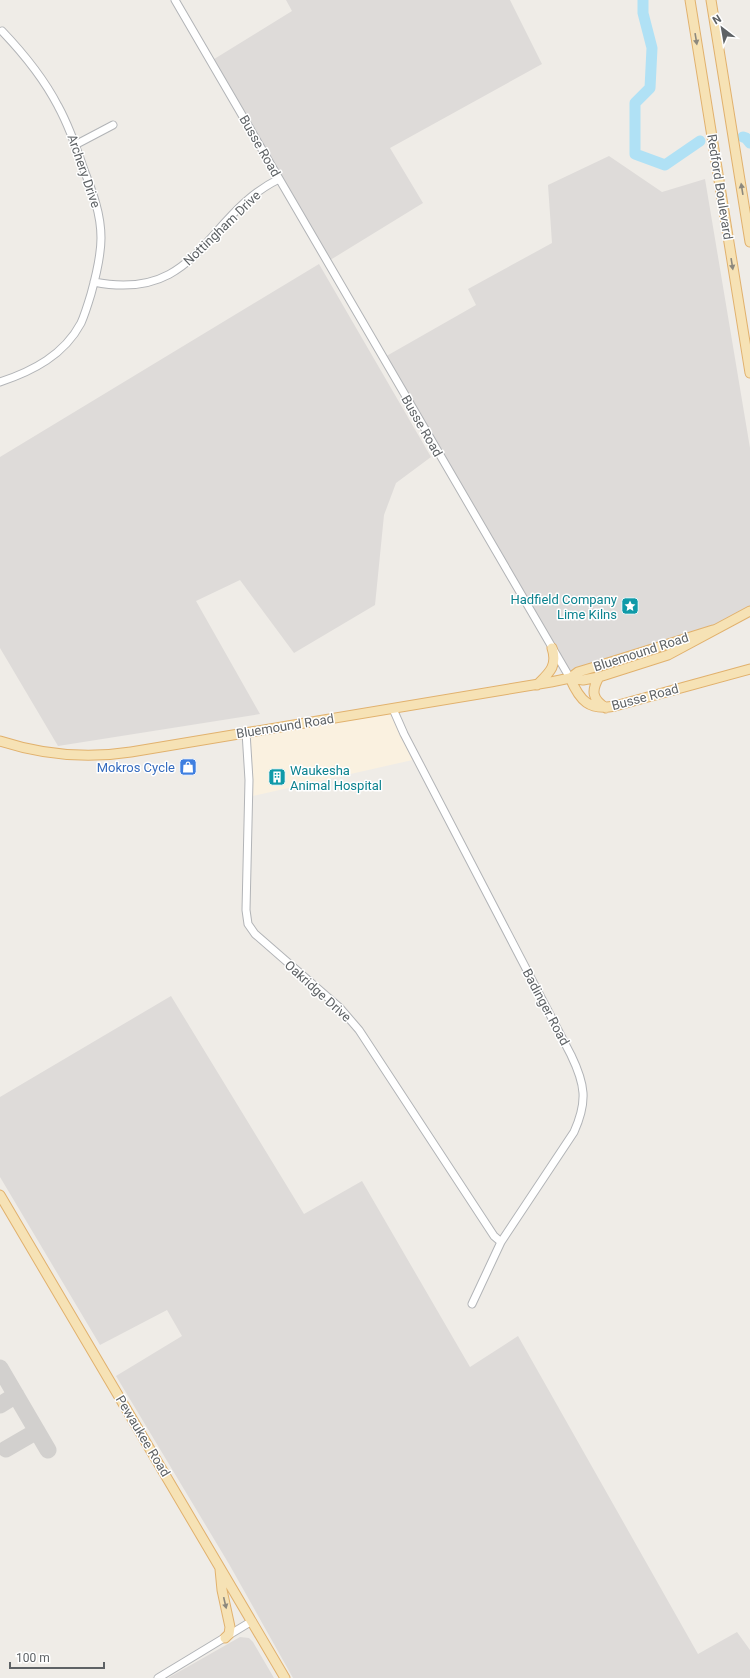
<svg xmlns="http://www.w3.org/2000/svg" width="750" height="1678" viewBox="0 0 750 1678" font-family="Roboto,sans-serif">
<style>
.commercial{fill:#faf1e0}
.industrial{fill:#dedbd9}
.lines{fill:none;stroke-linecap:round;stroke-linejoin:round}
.river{stroke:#b0e1f5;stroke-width:11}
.taxiway{stroke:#d2d0ce;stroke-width:17}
.minor-casing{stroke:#b2b4b7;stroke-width:9}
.major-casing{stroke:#e1b16d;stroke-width:11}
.minor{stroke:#fff;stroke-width:7}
.major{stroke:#f6e2b5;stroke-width:9}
.oneway{fill:#8c887d}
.labels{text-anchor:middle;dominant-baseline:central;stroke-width:3;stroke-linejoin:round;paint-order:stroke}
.street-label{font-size:13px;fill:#5e6265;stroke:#fff}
.culture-label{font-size:13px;fill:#0d838f;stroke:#fff;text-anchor:end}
.shop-label{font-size:13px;fill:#366cbe;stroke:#fff;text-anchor:end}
</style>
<rect width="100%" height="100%" fill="#efece7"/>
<path class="commercial" d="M393,709L417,759L248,797L246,732Z"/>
<path class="industrial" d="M286,0H510L542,64L390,148L423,203L327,262L211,61L292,11Z
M609,156L662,192L705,179L750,448V611L742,616L570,678L383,358L476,305L468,289L552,243L548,185Z
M319,264L431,457L396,483L384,515L375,605L294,653L240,580L196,601L260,714L58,746L0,648V457Z
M171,996L304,1214L362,1181L470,1367L518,1336L698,1654L737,1632L750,1650V1678H293L229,1564L116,1376L182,1336L167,1310L100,1345L0,1177V1097Z
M240,1637L249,1638L253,1642L274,1678H168Z"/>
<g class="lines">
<path class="river" d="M643,0V13L652,48L650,88L635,103V154L665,165L700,141
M743,137L746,138L750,143"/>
<path class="taxiway" d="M0,1368L48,1450
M0,1405L16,1395
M6,1449L37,1431"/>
<defs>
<path id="minor" d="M175,0L570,678
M75,145L113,125
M94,282C199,303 205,215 279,179
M0,382C33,371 64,355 81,323C85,314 88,304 91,294C96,276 101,257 101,238C101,214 93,193 84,170C77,149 69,126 58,106C44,79 23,53 2,31
M393,709L404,734L571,1055C585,1084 588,1101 574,1132L501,1242L472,1304
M246,732L249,780L246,910L248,924L255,934L340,1008L359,1030L494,1236L501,1242
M158,1678L252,1621"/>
<path id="major" d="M690,0L750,373
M711,0L750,242
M599,677C591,691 592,699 606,708
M570,678C580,701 589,711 615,706L750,669
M570,678L583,680L599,677L668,655L750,611
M537,685C549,673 558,666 552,648
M0,741C43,755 86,759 131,752L551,682L570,678L578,672L598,666L713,630
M0,1195L285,1678
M220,1569L222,1590L230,1627L229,1634L225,1638"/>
</defs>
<use href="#minor" class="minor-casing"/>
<use href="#major" class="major-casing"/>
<use href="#minor" class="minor"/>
<use href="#major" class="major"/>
</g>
<defs><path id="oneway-solid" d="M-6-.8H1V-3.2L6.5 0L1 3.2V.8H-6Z"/></defs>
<g class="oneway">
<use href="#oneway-solid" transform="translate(696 39) rotate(81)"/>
<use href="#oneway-solid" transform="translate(742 189) rotate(-99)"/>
<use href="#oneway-solid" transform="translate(732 264) rotate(81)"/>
<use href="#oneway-solid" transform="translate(225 1603) rotate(77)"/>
</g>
<defs>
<symbol id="sight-square" viewBox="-11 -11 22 22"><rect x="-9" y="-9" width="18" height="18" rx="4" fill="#0f9aa8" stroke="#fff"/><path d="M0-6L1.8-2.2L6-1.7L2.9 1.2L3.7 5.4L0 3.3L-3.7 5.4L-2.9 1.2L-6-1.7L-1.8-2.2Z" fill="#fff"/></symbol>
<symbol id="shop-square" viewBox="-11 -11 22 22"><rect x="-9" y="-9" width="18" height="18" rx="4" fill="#3f7fe0" stroke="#fff"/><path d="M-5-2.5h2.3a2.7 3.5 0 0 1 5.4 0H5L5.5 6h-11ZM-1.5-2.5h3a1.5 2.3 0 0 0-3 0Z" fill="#fff"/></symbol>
<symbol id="building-square" viewBox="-11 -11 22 22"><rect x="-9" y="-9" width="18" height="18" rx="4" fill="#0f9aa8" stroke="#fff"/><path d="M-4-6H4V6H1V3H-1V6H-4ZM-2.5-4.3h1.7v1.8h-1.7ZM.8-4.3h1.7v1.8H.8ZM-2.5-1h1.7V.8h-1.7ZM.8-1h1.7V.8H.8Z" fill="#fff"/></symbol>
</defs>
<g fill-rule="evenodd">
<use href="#sight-square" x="620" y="596" width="20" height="20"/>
<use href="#shop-square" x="178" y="757" width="20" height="20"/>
<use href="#building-square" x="267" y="767" width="20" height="20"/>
</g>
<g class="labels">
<g class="street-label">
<text transform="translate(260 146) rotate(60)">Busse Road</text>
<text transform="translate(84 171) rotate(71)">Archery Drive</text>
<text transform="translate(720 187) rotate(81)">Redford Boulevard</text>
<text transform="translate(222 228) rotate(-44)">Nottingham Drive</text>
<text transform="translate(422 426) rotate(60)">Busse Road</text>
<text transform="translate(641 652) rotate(-18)">Bluemound Road</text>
<text transform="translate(645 697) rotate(-15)">Busse Road</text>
<text transform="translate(285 726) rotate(-9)">Bluemound Road</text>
<text transform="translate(318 991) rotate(42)">Oakridge Drive</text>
<text transform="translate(546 1007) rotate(62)">Badinger Road</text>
<text transform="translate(143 1436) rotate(59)">Pewaukee Road</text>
</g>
<g class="culture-label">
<text x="617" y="599">Hadfield Company<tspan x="617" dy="15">Lime Kilns</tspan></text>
<text x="290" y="770" text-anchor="start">Waukesha<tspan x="290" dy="15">Animal Hospital</tspan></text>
</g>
<g class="shop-label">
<text x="175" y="767">Mokros Cycle</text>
</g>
</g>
<g transform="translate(722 28) rotate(329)" stroke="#ffffff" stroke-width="3" paint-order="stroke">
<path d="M0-3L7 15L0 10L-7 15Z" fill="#5e6265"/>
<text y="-6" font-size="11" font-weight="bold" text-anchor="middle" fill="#5e6265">N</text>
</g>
<path d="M10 1662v6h94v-6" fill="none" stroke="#5e6265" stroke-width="2"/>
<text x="16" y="1662" font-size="12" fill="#5e6265" stroke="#ffffff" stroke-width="3" paint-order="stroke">100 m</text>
</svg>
